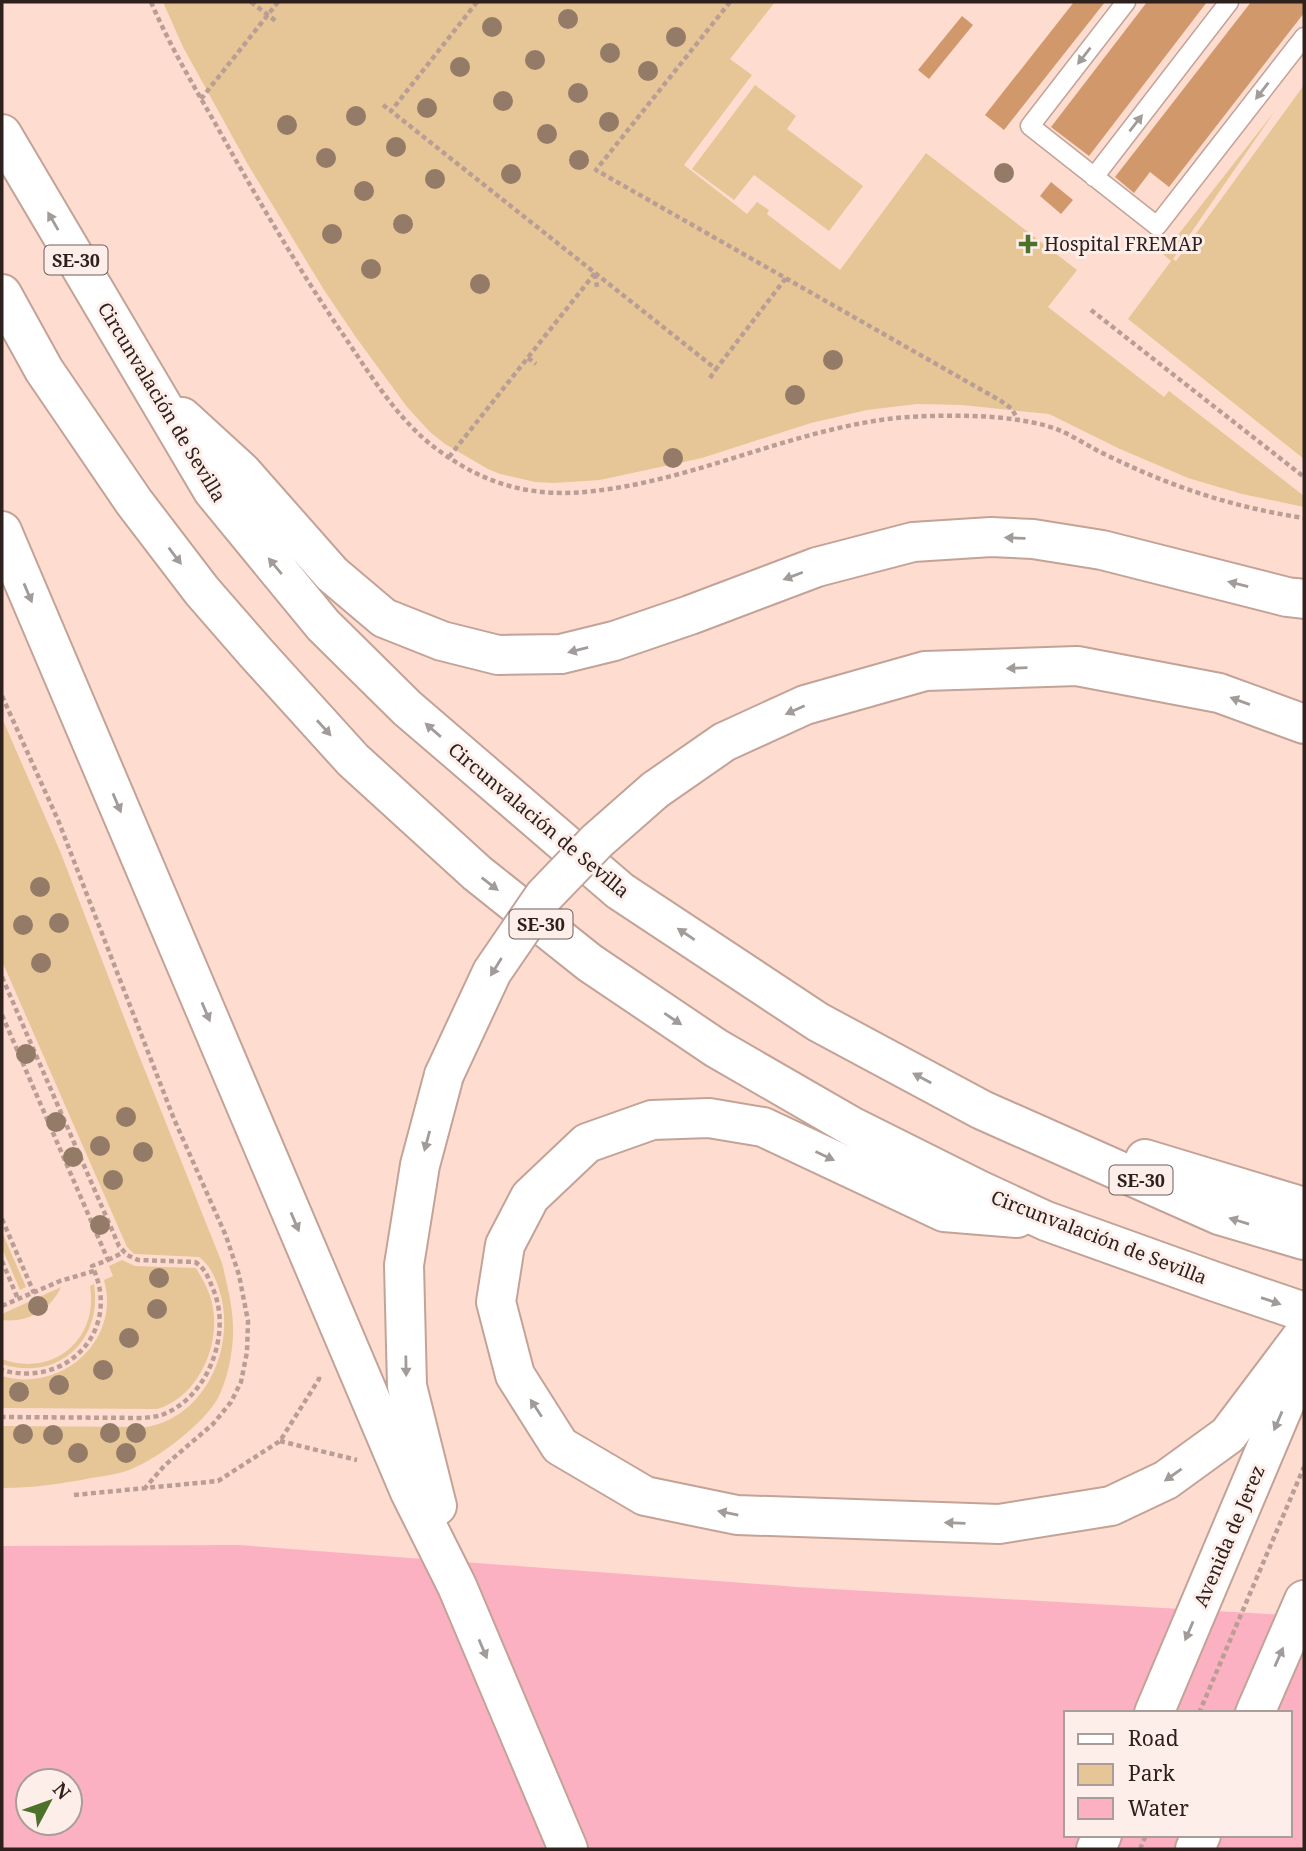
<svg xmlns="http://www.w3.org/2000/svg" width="1306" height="1851" viewBox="0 0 1306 1851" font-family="'Noto Serif',serif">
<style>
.green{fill:#e6c697}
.water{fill:#fcb1c3;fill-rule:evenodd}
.building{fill:#d1986c}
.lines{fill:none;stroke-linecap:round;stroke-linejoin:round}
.lane-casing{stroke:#c3a397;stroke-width:21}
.primary-casing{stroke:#c3a397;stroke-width:42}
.highway-casing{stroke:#c3a397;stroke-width:42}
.path{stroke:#ba9e95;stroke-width:4.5;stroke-dasharray:5 3.5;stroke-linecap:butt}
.lane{stroke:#fff;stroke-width:18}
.primary{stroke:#fff;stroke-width:38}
.highway{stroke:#fff;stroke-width:38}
.highway-bridge-casing{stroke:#c3a397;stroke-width:42;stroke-linecap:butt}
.highway-bridge{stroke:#fff;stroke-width:38}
.tree{fill:#947b67}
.oneway{fill:#a19b99}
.poi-dot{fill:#4c712b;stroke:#fdeeea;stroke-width:2.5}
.labels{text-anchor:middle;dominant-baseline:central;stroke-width:6;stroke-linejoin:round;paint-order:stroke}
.shield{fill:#fdeeea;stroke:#6c5e5a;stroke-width:2}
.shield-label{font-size:18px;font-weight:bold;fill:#2e211d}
.poi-label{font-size:19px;fill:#2e211d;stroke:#fdeeea;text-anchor:start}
.street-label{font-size:19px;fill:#2e211d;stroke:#fdeeea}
</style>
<rect width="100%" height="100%" fill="#ffdcd0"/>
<path class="green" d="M163,2H775L730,59L752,75L684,165L747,214L757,202L769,210L767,214L840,270L926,153L1077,270L1048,307L1164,397L1169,391L1304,496V507L1242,494L1188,478L1120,449L1049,414L961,405L917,404L867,410L811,423L702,458L600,480L554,483L535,482L500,474L488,469L445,444L430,432L407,407L355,336L324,290L247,163L183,47Z
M755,85L796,116L787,129L863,186L829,231L754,175L734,200L692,169Z
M1304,85V459L1128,319L1171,261L1163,254L1275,111L1173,259L1176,261Z
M2,718L60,851L132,1038L222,1263C228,1288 234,1311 233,1336C232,1357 227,1380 218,1398C204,1424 152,1464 123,1472C113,1475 102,1476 91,1478C61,1484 33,1488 2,1488V1426L146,1427C207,1417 237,1344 219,1289C215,1277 210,1265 199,1257L134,1254L127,1247L2,961Z
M2,1232L26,1287L20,1290L2,1248Z
M122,1260L135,1266L196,1268C204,1281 211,1294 213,1308C220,1347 197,1398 157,1409L2,1408V1376C51,1391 106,1355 107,1302C107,1295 106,1287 104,1280L113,1276L109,1266Z
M94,1284C103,1341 57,1382 2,1364V1359C53,1378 99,1339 90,1286Z
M61,1287C50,1311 27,1323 2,1320V1314Z"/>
<path class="water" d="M239,1545L797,1587L1304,1616V1849H2V1546ZM1066,1713H1290V1835H1066ZM28,1781H70V1823H28Z"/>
<path class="building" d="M1074,2H1105L1004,130L985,115Z
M1147,2H1207L1089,156L1051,127Z
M1251,2H1304V13L1169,187L1150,172L1134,193L1115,177Z
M962,16L973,25L929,79L918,70Z
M1051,182L1073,200L1061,214L1040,196Z"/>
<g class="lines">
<defs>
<path id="lane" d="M1126,2L1030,126L1157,226L1304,37
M1094,177L1229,2"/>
<path id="primary" d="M1154,1713L1304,1358
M1255,1713L1304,1600
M1096,1849L1102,1835
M1195,1849L1201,1835"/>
<path id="highway" d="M2,134L213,491L323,625L407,708L620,891L818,1022L982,1110L1219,1215L1304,1240
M2,294L44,370L134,502L202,591L256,653L353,760L477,873L590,963L716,1048L851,1126L979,1190L1046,1221L1213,1281L1304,1312
M182,417L242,472L332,574L384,618L442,641L498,655L561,654L614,641L690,615L817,567L913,542L991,537L1033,539L1102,550L1287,597L1304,599
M2,531L410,1492L457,1586L568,1849
M655,790L724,742L805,705L925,671L1077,666L1219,693L1304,724
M1145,1159L1304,1207
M1017,1218L944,1212L763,1127L709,1118L652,1120L587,1143L530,1197L505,1245L496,1302L515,1375L560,1446L645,1496L737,1515L999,1524L1111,1506L1166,1480L1228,1435L1304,1334
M437,1506L407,1386L404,1265L420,1165L444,1075"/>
</defs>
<use href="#lane" class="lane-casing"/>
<use href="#primary" class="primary-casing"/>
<use href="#highway" class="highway-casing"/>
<path class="path" d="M151,2C169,44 192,83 215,123C255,195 296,265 342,333C370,374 398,421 438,450C487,486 534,498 594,491C710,478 815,417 932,416C970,415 1011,416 1047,426C1063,430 1078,440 1093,448C1105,455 1119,461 1132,467C1187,492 1244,509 1304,518
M251,2L277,22
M477,2L391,111L716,369L786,278
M730,2L596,170L1001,401L1012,409L1018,420
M201,99L278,2
M383,105L391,111
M595,274L597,287
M1091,310L1304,477
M528,358L536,364
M710,378L716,369
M449,457L595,273
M2,696L58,820L174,1119L226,1236L239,1275L248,1321L247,1352L241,1382L231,1402L213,1424L164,1466L145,1488
M2,977L119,1246L127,1255L138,1260L195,1262C205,1268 209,1279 213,1289C232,1332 209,1396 164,1414C157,1417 150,1417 143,1418L2,1417
M2,1015L108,1260L92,1266C123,1329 67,1389 2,1370
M2,1219L34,1293
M108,1260L124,1252
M2,1261L18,1299
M2,1306L60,1281L94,1271
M280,1441L357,1460
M74,1495L218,1481L280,1441L319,1379V1374
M1199,1713L1304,1467
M1140,1849L1146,1835"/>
<use href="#lane" class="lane"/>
<use href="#primary" class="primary"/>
<use href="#highway" class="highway"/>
<defs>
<path id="highway-bridge" d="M444,1075L492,972L544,896L597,841L655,790"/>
</defs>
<use href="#highway-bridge" class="highway-bridge-casing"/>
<use href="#highway-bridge" class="highway-bridge"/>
</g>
<g class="tree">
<circle cx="568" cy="19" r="10"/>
<circle cx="492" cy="27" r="10"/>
<circle cx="676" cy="37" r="10"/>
<circle cx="610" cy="53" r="10"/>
<circle cx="535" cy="60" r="10"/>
<circle cx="460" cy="67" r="10"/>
<circle cx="648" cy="71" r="10"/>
<circle cx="578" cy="93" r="10"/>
<circle cx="503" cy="101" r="10"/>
<circle cx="427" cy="108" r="10"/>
<circle cx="356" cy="116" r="10"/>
<circle cx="609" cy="122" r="10"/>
<circle cx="287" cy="125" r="10"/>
<circle cx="547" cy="134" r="10"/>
<circle cx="396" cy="147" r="10"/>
<circle cx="326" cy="158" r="10"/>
<circle cx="579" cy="160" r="10"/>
<circle cx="1004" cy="173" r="10"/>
<circle cx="511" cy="174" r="10"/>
<circle cx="435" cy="179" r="10"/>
<circle cx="364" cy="191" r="10"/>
<circle cx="403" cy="224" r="10"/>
<circle cx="332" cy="234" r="10"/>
<circle cx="371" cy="269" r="10"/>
<circle cx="480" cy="284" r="10"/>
<circle cx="833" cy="360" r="10"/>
<circle cx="795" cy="395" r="10"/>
<circle cx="673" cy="458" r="10"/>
<circle cx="40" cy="887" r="10"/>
<circle cx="59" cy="923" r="10"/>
<circle cx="23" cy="925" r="10"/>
<circle cx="41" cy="963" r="10"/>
<circle cx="26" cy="1054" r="10"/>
<circle cx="126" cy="1117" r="10"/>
<circle cx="56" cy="1122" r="10"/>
<circle cx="100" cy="1146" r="10"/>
<circle cx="143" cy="1152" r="10"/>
<circle cx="73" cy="1157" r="10"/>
<circle cx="113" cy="1180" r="10"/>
<circle cx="100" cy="1225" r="10"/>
<circle cx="159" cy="1278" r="10"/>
<circle cx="38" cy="1306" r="10"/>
<circle cx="157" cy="1309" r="10"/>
<circle cx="129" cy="1338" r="10"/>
<circle cx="103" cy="1370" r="10"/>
<circle cx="59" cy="1385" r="10"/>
<circle cx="19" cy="1392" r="10"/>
<circle cx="110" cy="1433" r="10"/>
<circle cx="136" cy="1433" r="10"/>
<circle cx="23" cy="1434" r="10"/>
<circle cx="53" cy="1435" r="10"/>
<circle cx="78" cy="1453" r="10"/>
<circle cx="126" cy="1453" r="10"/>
</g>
<defs><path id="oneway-solid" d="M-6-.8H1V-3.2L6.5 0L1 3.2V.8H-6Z" transform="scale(1.75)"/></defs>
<g class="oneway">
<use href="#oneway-solid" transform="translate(1084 56) rotate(128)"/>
<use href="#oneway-solid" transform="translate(1262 91) rotate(128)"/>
<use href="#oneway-solid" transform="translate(1136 123) rotate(-52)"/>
<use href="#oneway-solid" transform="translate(53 221) rotate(-120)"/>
<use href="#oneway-solid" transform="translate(1015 538) rotate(-178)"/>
<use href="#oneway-solid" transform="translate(175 556) rotate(53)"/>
<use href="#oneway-solid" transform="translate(275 566) rotate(-130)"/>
<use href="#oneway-solid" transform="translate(793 576) rotate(159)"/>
<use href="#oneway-solid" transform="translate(1238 584) rotate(-166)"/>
<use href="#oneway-solid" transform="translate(28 593) rotate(67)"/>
<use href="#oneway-solid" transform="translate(578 650) rotate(166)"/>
<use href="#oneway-solid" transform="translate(1017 668) rotate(178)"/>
<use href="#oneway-solid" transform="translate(1240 701) rotate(-160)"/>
<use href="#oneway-solid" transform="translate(795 710) rotate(156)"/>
<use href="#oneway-solid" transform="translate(324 728) rotate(48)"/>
<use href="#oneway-solid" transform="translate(433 730) rotate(-139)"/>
<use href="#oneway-solid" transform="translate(117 803) rotate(67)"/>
<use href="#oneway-solid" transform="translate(490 884) rotate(38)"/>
<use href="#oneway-solid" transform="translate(686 934) rotate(-146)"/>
<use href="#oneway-solid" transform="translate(496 967) rotate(122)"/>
<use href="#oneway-solid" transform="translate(206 1012) rotate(67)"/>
<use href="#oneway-solid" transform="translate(673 1019) rotate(34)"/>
<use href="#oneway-solid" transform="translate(922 1078) rotate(-152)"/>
<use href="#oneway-solid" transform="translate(427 1141) rotate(105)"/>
<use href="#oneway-solid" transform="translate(825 1156) rotate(25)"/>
<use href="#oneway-solid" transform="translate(1239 1221) rotate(-163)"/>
<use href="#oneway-solid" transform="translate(295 1222) rotate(67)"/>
<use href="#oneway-solid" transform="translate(1271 1301) rotate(19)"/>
<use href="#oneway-solid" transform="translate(406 1366) rotate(89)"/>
<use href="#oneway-solid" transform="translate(536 1408) rotate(-123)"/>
<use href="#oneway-solid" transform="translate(1278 1421) rotate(113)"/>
<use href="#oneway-solid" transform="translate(1173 1475) rotate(145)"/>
<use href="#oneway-solid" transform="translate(728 1513) rotate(-169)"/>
<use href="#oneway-solid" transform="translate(955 1523) rotate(-178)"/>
<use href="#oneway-solid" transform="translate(1189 1631) rotate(113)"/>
<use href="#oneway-solid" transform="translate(483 1649) rotate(67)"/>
<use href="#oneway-solid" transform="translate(1279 1657) rotate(-66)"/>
</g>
<path class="poi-dot" d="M1024.5 233.5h7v7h7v7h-7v7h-7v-7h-7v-7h7z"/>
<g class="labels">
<g class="shield">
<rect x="44.5" y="245.5" width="63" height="29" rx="5"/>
<rect x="509.5" y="909.5" width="63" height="29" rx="5"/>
<rect x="1109.5" y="1165.5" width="63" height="29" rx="5"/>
</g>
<g class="shield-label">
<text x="76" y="260">SE-30</text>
<text x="541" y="924">SE-30</text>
<text x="1141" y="1180">SE-30</text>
</g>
<g class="poi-label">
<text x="1044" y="244">Hospital FREMAP</text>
</g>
<g class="street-label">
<text transform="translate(162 402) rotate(59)">Circunvalación de Sevilla</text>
<text transform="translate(539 820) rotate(40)">Circunvalación de Sevilla</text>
<text transform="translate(1099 1237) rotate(21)">Circunvalación de Sevilla</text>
<text transform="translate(1229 1536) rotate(-67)">Avenida de Jerez</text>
</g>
</g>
<rect width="1306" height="1851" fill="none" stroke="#2e211d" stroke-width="7"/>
<rect x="1064" y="1711" width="228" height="126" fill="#fdeeea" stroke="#aa9c98" stroke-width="2"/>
<rect x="1078" y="1734" width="35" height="10" fill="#ffffff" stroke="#aa9c98" stroke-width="2"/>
<text x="1128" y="1746" font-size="21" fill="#2e211d">Road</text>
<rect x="1078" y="1764" width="35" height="21" fill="#e6c697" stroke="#aa9c98" stroke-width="2"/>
<text x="1128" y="1781" font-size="21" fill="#2e211d">Park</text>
<rect x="1078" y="1798" width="35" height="21" fill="#fcb1c3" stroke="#aa9c98" stroke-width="2"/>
<text x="1128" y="1816" font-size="21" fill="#2e211d">Water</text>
<g transform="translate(49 1802) rotate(49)"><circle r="33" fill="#fdeeea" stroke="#aa9c98" stroke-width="2"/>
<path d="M0-5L12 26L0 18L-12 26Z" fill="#4c712b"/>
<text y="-10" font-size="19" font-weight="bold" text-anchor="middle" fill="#2e211d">N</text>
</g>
</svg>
